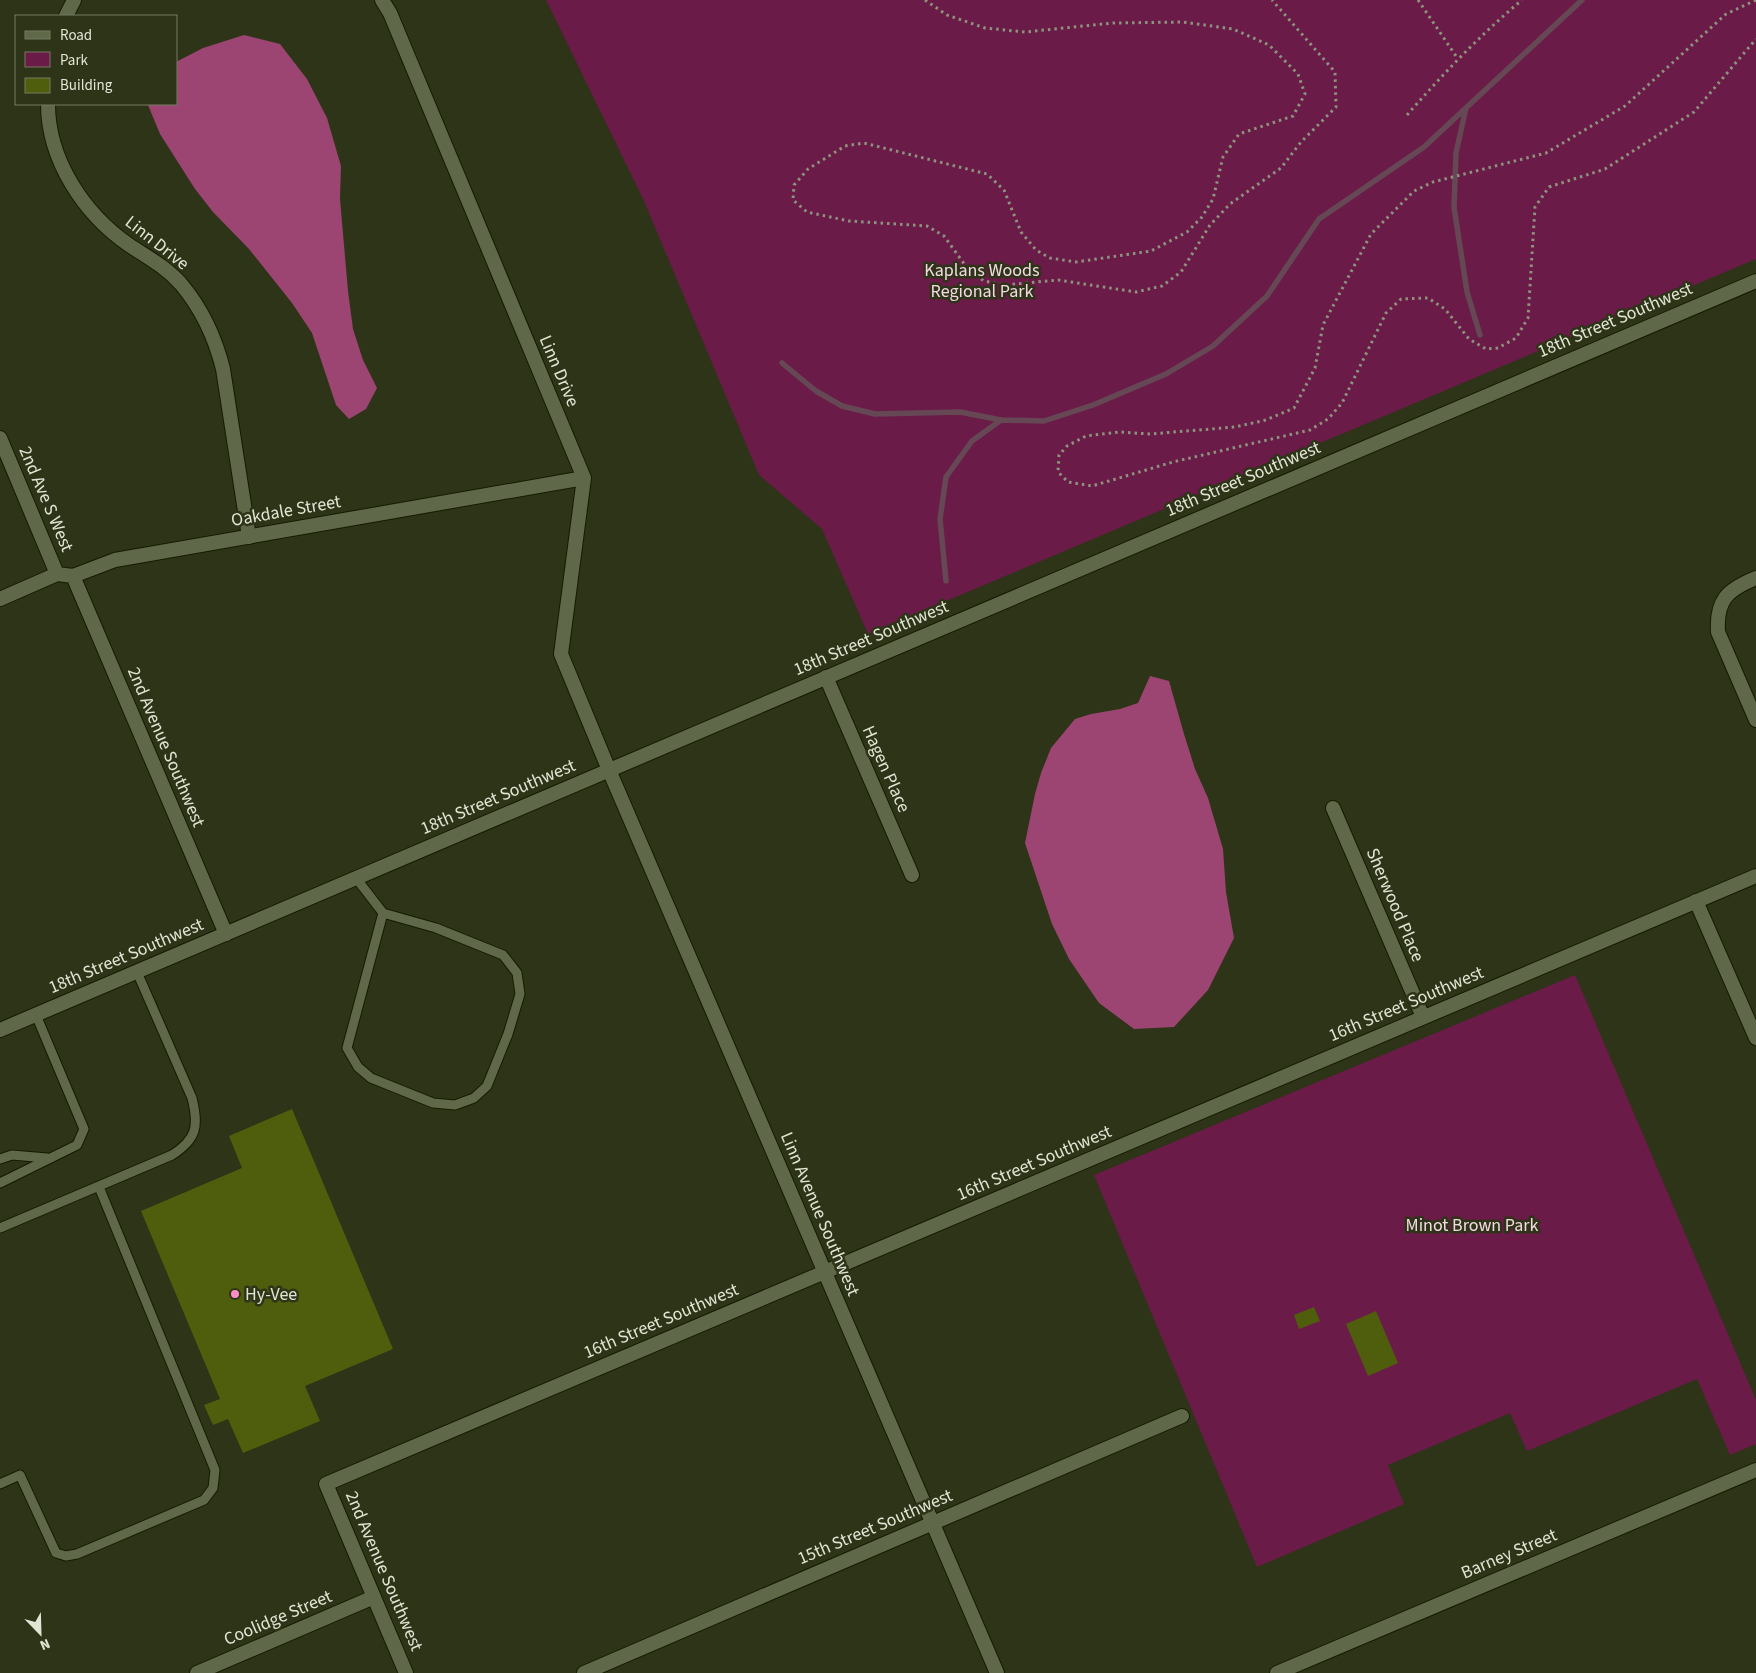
<svg xmlns="http://www.w3.org/2000/svg" width="1756" height="1673" viewBox="0 0 1756 1673" font-family="'Source Sans 3',sans-serif">
<style>
.green{fill:#6a1b48}
.forest{fill:#9c4472}
.lines{fill:none;stroke-linecap:round;stroke-linejoin:round}
.stream{stroke:#664855;stroke-width:5.5}
.building{fill:#4f5e0c}
.service-casing{stroke:#161b01;stroke-width:11}
.minor-casing{stroke:#161b01;stroke-width:16}
.tertiary-casing{stroke:#161b01;stroke-width:16}
.path{stroke:#8d937c;stroke-width:3;stroke-dasharray:2.5 4;stroke-linecap:butt}
.service{stroke:#5f6848;stroke-width:9}
.minor{stroke:#5f6848;stroke-width:14}
.tertiary{stroke:#5f6848;stroke-width:14}
.poi-dot{fill:#fb8fc4;stroke:#2d3417;stroke-width:2}
.labels{text-anchor:middle;dominant-baseline:central;stroke-width:5;stroke-linejoin:round;paint-order:stroke}
.street-label{font-size:18px;fill:#e1e6d4;stroke:#2d3417}
.park-label{font-size:18px;fill:#f3d9e4;stroke:#2d3417}
.poi-label{font-size:18px;fill:#e1e6d4;stroke:#2d3417;text-anchor:start}
</style>
<rect width="100%" height="100%" fill="#2d3417"/>
<path class="green" d="M546,0H1756V259L868,634L822,529L759,475L644,201Z
M1575,975L1756,1400V1444L1730,1455L1697,1379L1527,1451L1510,1413L1388,1465L1404,1504L1257,1567L1094,1175Z"/>
<path class="forest" d="M244,35L280,44L307,79L327,118L341,166L340,199L348,291L353,329L363,360L377,388L366,409L349,419L336,405L312,333L292,303L249,249L213,212L195,189L160,134L148,105L176,104V62L203,48Z
M1150,676L1169,681L1184,734L1195,769L1208,798L1223,849L1226,892L1234,938L1208,990L1174,1027L1134,1029L1099,1003L1069,959L1052,924L1025,843L1035,794L1041,773L1051,748L1075,719L1091,714L1120,709L1138,703Z"/>
<g class="lines">
<path class="stream" d="M1466,108L1456,153L1454,207L1467,292L1480,335
M782,363L816,391L842,406L875,414L960,412L1001,420L1044,421L1093,405L1166,374L1213,346L1267,296L1319,219L1424,147L1582,0
M946,581L940,519L946,477L972,441L1001,420"/>
</g>
<path class="building" d="M292,1109L393,1349L305,1386L320,1421L243,1453L228,1419L213,1425L204,1405L220,1399L141,1211L242,1168L229,1136Z
M1314,1307L1320,1321L1299,1329L1294,1315Z
M1376,1311L1398,1363L1368,1376L1346,1324Z"/>
<g class="lines">
<defs>
<path id="service" d="M356,878L383,913L436,928L503,955L517,973L520,994L508,1034L487,1086L474,1098L455,1105L433,1103L371,1078L358,1067L347,1048L383,913
M0,1159L12,1155L47,1158
M0,1183L77,1145L84,1129L36,1015
M0,1228L172,1155C197,1139 199,1126 192,1098L137,972
M0,1484L20,1475L56,1553L66,1556L77,1554L204,1500L213,1488L215,1470L99,1187"/>
<path id="minor" d="M382,0L390,13L584,478L561,654L609,770L997,1673
M66,16L74,0
M48,104C48,160 84,214 129,245C147,257 166,267 181,284C202,309 215,337 223,369L249,537
M0,438L57,574
M73,576L226,934
M1756,578C1727,590 1716,600 1718,632L1756,720
M0,599L57,574L73,576L115,560L584,478
M826,677L912,875
M1333,808L1423,1017
M1696,901L1756,1038
M197,1673L374,1597
M406,1673L326,1484L1756,876
M584,1673L1182,1416
M1277,1673L1756,1470"/>
<path id="tertiary" d="M0,1030L1756,281"/>
</defs>
<use href="#service" class="service-casing"/>
<use href="#minor" class="minor-casing"/>
<use href="#tertiary" class="tertiary-casing"/>
<path class="path" d="M925,0L947,15L985,28L1025,32L1113,23L1183,22L1233,29L1269,45L1298,74L1305,94L1293,116L1239,134L1223,157L1213,199L1202,217L1187,232L1151,251L1076,262L1050,258L1036,250L1021,232L1004,190L987,174L864,143L845,146L808,169L794,185L793,200L807,212L849,221L927,226L944,236L968,269L984,281L1005,285L1058,280L1136,292L1162,286L1181,272L1210,225L1230,204L1281,168L1301,142L1336,107L1335,72L1272,0
M1418,0L1458,59
M1756,0L1726,14L1625,106L1546,153L1433,182L1414,191L1371,234L1323,325L1315,368L1294,408L1266,420L1235,427L1150,434L1120,432L1086,436L1067,446L1059,455L1058,472L1068,482L1092,486L1173,462L1310,430L1328,419L1342,403L1386,313L1401,299L1428,298L1445,309L1469,339L1486,349L1498,348L1516,338L1528,318L1535,207L1549,187L1605,169L1694,112L1756,39
M1407,115C1443,74 1480,35 1522,0"/>
<use href="#service" class="service"/>
<use href="#minor" class="minor"/>
<use href="#tertiary" class="tertiary"/>
</g>
<circle class="poi-dot" cx="235" cy="1294" r="5"/>
<g class="labels">
<g class="street-label">
<text transform="translate(157 243) rotate(38)">Linn Drive</text>
<text transform="translate(1615 320) rotate(-23)">18th Street Southwest</text>
<text transform="translate(559 371) rotate(67)">Linn Drive</text>
<text transform="translate(1243 479) rotate(-23)">18th Street Southwest</text>
<text transform="translate(46 499) rotate(67)">2nd Ave S West</text>
<text transform="translate(286 511) rotate(-10)">Oakdale Street</text>
<text transform="translate(871 638) rotate(-23)">18th Street Southwest</text>
<text transform="translate(166 747) rotate(67)">2nd Avenue Southwest</text>
<text transform="translate(886 769) rotate(66)">Hagen Place</text>
<text transform="translate(498 797) rotate(-23)">18th Street Southwest</text>
<text transform="translate(1395 905) rotate(67)">Sherwood Place</text>
<text transform="translate(126 956) rotate(-23)">18th Street Southwest</text>
<text transform="translate(1406 1004) rotate(-23)">16th Street Southwest</text>
<text transform="translate(1034 1163) rotate(-23)">16th Street Southwest</text>
<text transform="translate(820 1214) rotate(67)">Linn Avenue Southwest</text>
<text transform="translate(661 1321) rotate(-23)">16th Street Southwest</text>
<text transform="translate(875 1527) rotate(-23)">15th Street Southwest</text>
<text transform="translate(1509 1554) rotate(-23)">Barney Street</text>
<text transform="translate(384 1571) rotate(67)">2nd Avenue Southwest</text>
<text transform="translate(278 1618) rotate(-23)">Coolidge Street</text>
</g>
<g class="park-label">
<text x="982" y="270">Kaplans Woods<tspan x="982" dy="21">Regional Park</tspan></text>
<text x="1472" y="1225">Minot Brown Park</text>
</g>
<g class="poi-label">
<text x="245" y="1294">Hy-Vee</text>
</g>
</g>
<rect x="15" y="15" width="162" height="90" fill="#2d3417" stroke="#757b63"/>
<rect x="25" y="31" width="25" height="8" fill="#5f6848" stroke="#757b63"/>
<text x="60" y="40" font-size="15" fill="#e1e6d4">Road</text>
<rect x="25" y="52" width="25" height="15" fill="#6a1b48" stroke="#757b63"/>
<text x="60" y="65" font-size="15" fill="#e1e6d4">Park</text>
<rect x="25" y="78" width="25" height="15" fill="#4f5e0c" stroke="#757b63"/>
<text x="60" y="90" font-size="15" fill="#e1e6d4">Building</text>
<g transform="translate(40 1633) rotate(157)" stroke="#2d3417" stroke-width="4" paint-order="stroke">
<path d="M0-4L9 19L0 12L-9 19Z" fill="#e1e6d4"/>
<text y="-8" font-size="14" font-weight="bold" text-anchor="middle" fill="#e1e6d4">N</text>
</g>
</svg>
